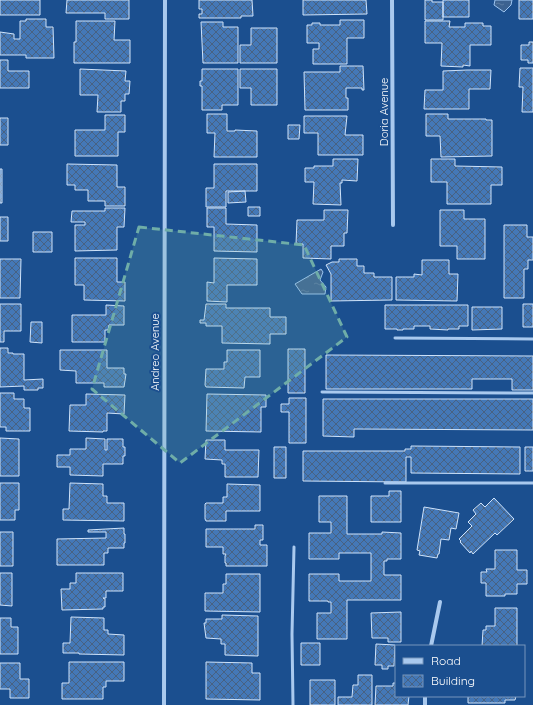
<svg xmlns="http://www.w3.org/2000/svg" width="533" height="705" viewBox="0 0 533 705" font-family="Quicksand,sans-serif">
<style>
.water{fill:url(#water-ripples);stroke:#9cc4f0}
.building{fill:url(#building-cross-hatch);stroke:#cfe3fa}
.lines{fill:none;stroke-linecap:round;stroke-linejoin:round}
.lane{stroke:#a9c9ee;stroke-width:3}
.street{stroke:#a9c9ee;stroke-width:4}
.marked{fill:#6fada8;fill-opacity:0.2;stroke:#6fada8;stroke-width:3;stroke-dasharray:8 5;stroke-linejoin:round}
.labels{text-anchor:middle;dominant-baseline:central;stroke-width:4;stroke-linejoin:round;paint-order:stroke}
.street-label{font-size:11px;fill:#fff;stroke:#1b4f8f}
</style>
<defs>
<pattern id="water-ripples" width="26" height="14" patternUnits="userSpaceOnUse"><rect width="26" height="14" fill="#3c6290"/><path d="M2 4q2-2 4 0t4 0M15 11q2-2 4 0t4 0" fill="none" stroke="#597aa1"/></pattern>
<pattern id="building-cross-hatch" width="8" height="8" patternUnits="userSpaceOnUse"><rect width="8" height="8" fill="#4478b7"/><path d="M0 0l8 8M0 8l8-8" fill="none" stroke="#486282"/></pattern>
</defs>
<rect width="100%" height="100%" fill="#1b4f8f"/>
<path class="water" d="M495,0H512L511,5L504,12L494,5Z
M321,269L323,272L320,280L326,287L325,294H302L295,284Z"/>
<path class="building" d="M0,0H40V15H0Z
M67,0H129V19H105V13H66Z
M199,0H252L253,16H241V18H199V14H202V9H199Z
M303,0H366L367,14L303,15Z
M425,0H432V2H443V20H425Z
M443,0H469V17H443Z
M519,0H533V19H519Z
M26,19H46V27H53L54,58H26V55H0V32L14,34V39H20V21H26Z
M340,20H364V38H347V64H313V49H319V43H307V25H312V23H320V25H340Z
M76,21H115L114,40H130V63H74V42H76Z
M425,21H450L449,27H465V23H483V26H491V45H470V66L463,65V67L441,66L442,43H425Z
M201,22H223V27H238V63H203Z
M251,28H277V63H240V45H251Z
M529,42H533V63H528V60H521V45H529Z
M0,60H8V71H29V88H0Z
M340,66H363L364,90H362V88H346V98H348V110H305L304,72H340Z
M520,68H533V112H522L523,87H519Z
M80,69L126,71L125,81H130L129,94H125V101H121V112H97L98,95H80Z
M202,69H238V105H222V110H202V86H200V81H202Z
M240,69H277V105H251V88H240Z
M467,70H491L490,89H469V109H424L425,90H443V71Z
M207,114H227V131H235V130L257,131V157H214L215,133H207Z
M426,114H448V119H486V120H492V156L441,157L440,136H426Z
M105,115H125V132H118V156H75V130H105Z
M304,116H347L345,135H363V155H318V133H304Z
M0,118H8V145H0Z
M288,125H300L299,139H288Z
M333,159H358L357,181L342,180V183H340L341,205L313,204L314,182H305V168H314V166H333Z
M431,159H455V166L502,167V185H491V204H447V182H431Z
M67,164L117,165V187H125V206H105V201H88V190H75V185H67Z
M214,164H257V191H226V207H206V188H214Z
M0,169H2V203H0Z
M245,191L246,202L228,203V192Z
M248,207H260V216H248Z
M105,208H125L124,227H117V250L75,251V225H85V222H71L72,211H105Z
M207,208H226V224L257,225V252L214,251V227H207Z
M324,210H348L347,233H344V246H331V259L303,258V244H296L297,220H324Z
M440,210H464V219H485V259H457V246H440Z
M0,217H8V241H0Z
M504,225H527V237H533V260H528V269H524V298H504Z
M33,232H52V252H33Z
M75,258H117V282H125V301L84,300V285H75Z
M214,258L257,259V285H227V302L207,301V282L214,283Z
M0,259H21L20,298H0Z
M339,259H357V266H364V273H374V277H392V300L331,301V274L326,265L332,262H339Z
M422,260H449V274H458L457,301L396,300V277H414V274L422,275Z
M0,304H21V331H4V342H0Z
M206,304H226V308H270V317H286V334H270V344L222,343V326H206V323H200V320H204Z
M523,304H533V327H523Z
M106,305L124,306V325H109L108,330H105V342H72V315H106Z
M385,305H468V326H459V329H448V330L430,329V326H414V329H403V330H397V329H385Z
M472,307H502V329L472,330Z
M31,322H42V343L30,342Z
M0,348H8V353H13V354H24V380L43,379V388H38V390H24V386L0,387Z
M288,349H305V393H288Z
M60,350H107V368H124V374H126L124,387H104V383H76V371L60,370Z
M227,350H260V377H245L244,388L206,387L205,385L206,369H224V362H227Z
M326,355L533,356V390H512V379H472V389H326Z
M0,393H14V399H24V408H30V431H6V427H0Z
M86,394L125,395L124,414L107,413V431H103V432L69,431L70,405H86Z
M207,394L266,395V407H261V432L206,431Z
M289,398H306V443H289V412H281V404H289Z
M323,399H533V430L354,429V437L323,436Z
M0,438L19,439V476H0Z
M86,438L105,439V450H107V439H123V447H125V456H123V464H103V476L70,475V467H57V455H70V449H86Z
M206,440H225V450H259L258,477H225V464H222V460L205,459Z
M411,446L520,447V474L411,473V457H406V482L303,481V451H405V449H411Z
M274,447H286V478H274Z
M525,447H533V471H525Z
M0,483H19V510H15V520H0Z
M70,483L103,484V496H107V503H124V521L63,520V509H69Z
M227,484L260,485V511H226V521H206L205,519V504L206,503H223V497H227Z
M389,491H401V522H371V496H389Z
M319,496H347V534H382V532L401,533V559H387V561H384V575H401V600H347V639H317V613H331V602H328V601H309V574H339V581H371V553H339V559H309V533H331V522H319Z
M494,498L514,519L497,535L495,533L473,554L471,551L470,553L460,542L461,541L459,539L472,526L468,522L476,514L473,510L481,503L485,507Z
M424,507L459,513L456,529L451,528L449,540L441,539L439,554H438L437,558L419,555L420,551L417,550Z
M255,525H263V540H260V545H267V566H226V563H225V556L226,554H223V547H206V529H255Z
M124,528V534H125V543H124V548H108V553H104V565H57V539L106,538V532H88V530Z
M0,532H13V566H0Z
M495,550H517V570H527V584H517V594H505V596H486V583H481V572H487L486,569H495Z
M0,573H12V606L0,605Z
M76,573H123V591H106V598H103L105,599V607H103V609L62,610L61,589H70V583H76Z
M226,574H260V612L205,611V593H223V584H226Z
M495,608H517V646H482L483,630H486V626H495Z
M401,612V642H388V638H372L371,613Z
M222,615L258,616V656L225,655V644H221V639L206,638L204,623H206V619H222Z
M71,617L104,618V630H108V634L124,635V655L79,654V653H63V643H70Z
M0,618H11V627H18V654H0Z
M301,643H320V665H301Z
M376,644L395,645L394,666H388V669H382V665H375Z
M69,662H124V681H106V687H103V699H62V683H69Z
M206,662L252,663V673H260V700L206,699Z
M0,663H20V679H29V698H10V689H0Z
M358,675H372V705H338V697H352L353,685H358Z
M310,680H335V705H310Z
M393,683H396V696H409L408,705H375L376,686H393Z
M468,696H516L515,700H505V703H468Z"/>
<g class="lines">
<path class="lane" d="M395,338L533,339
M322,392L533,393
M385,483H533
M293,705L292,634L294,547"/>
<path class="street" d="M392,0L393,225
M431,646L440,602
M164,705L165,0
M425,705V696"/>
</g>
<path class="marked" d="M139,227L304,245L347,337L180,463L92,389Z"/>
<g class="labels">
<g class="street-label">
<text transform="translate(384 112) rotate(-90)">Doria Avenue</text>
<text transform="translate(155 352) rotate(-90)">Andreo Avenue</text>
</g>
</g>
<rect x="395" y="645" width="130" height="52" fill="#1b4f8f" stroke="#7695bc"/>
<rect x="403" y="658" width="20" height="6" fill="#a9c9ee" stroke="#7695bc"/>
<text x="431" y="665" font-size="12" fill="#ffffff">Road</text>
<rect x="403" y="675" width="20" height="12" fill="url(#building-cross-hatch)" stroke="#7695bc"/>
<text x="431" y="685" font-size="12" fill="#ffffff">Building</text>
</svg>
